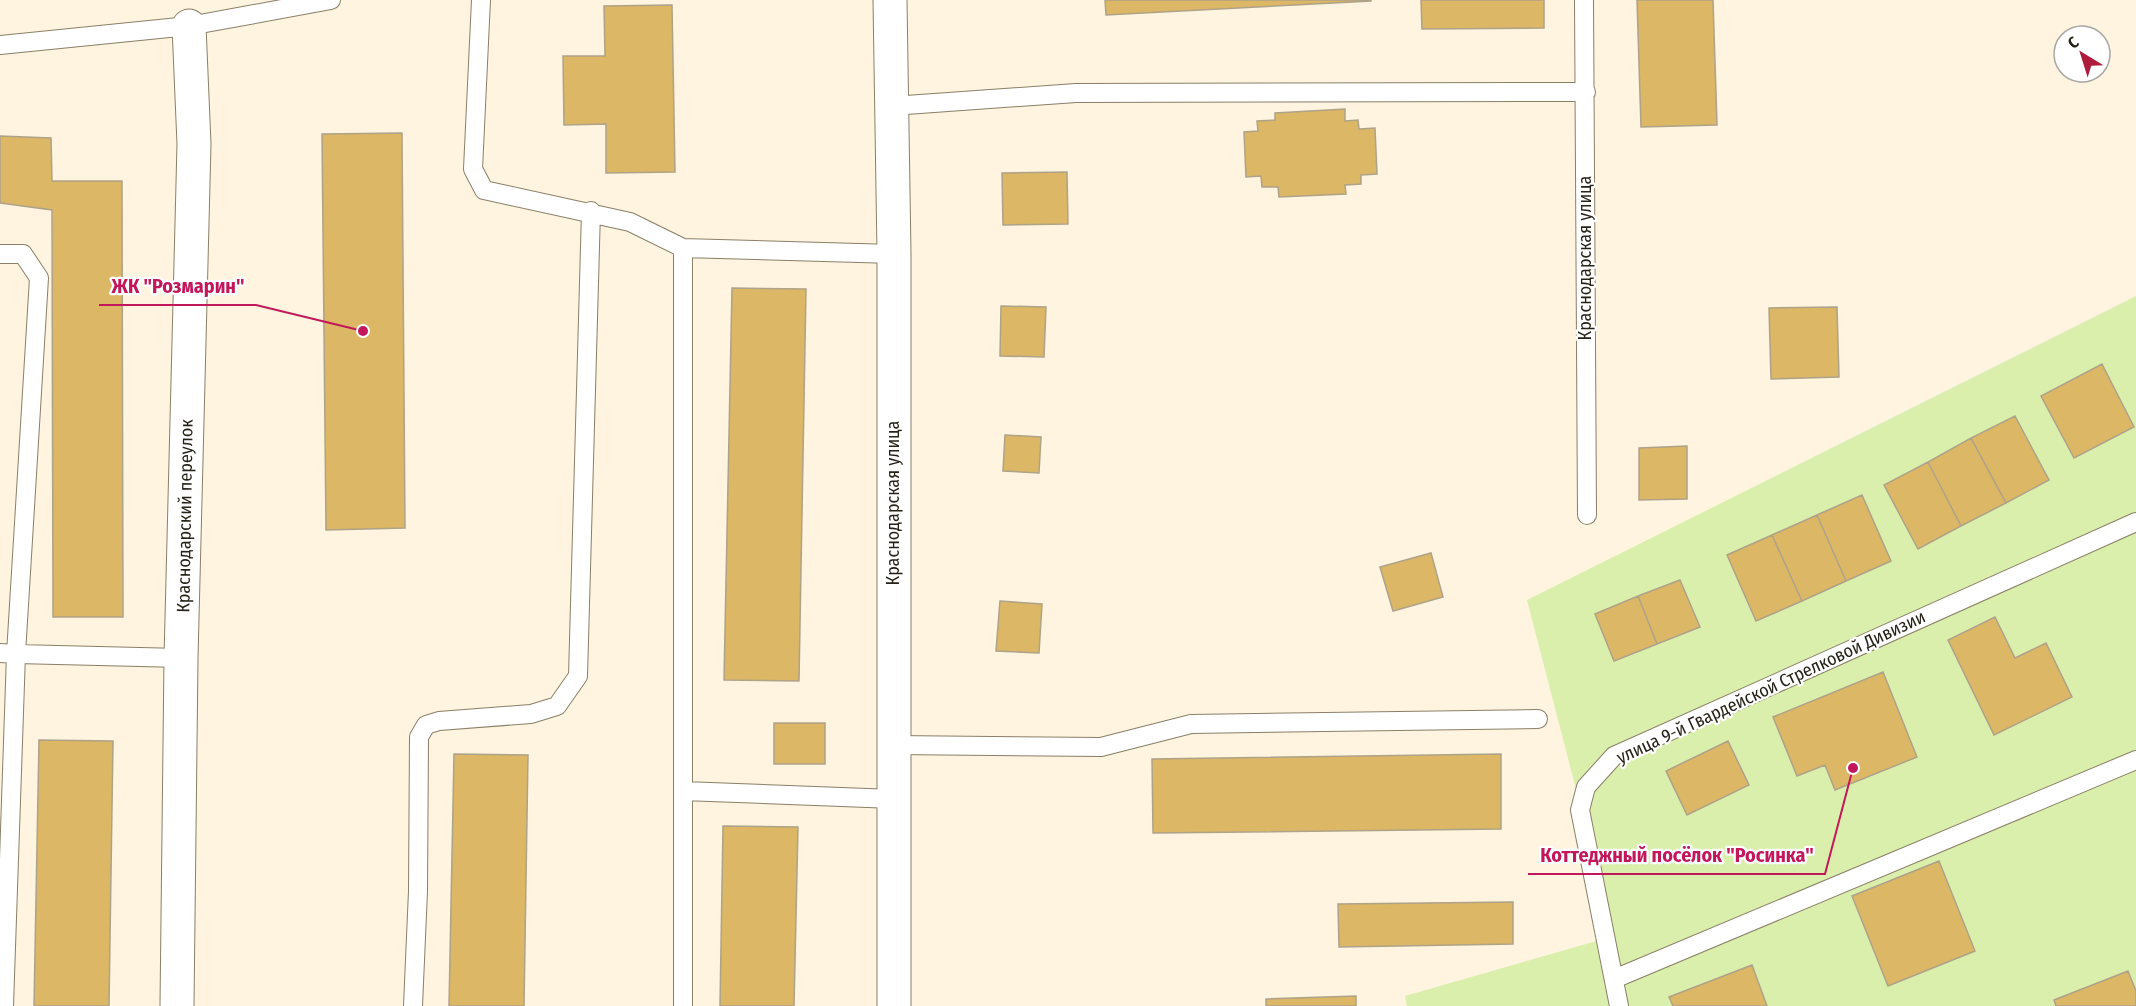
<svg xmlns="http://www.w3.org/2000/svg" width="2136" height="1006" viewBox="0 0 2136 1006" font-family="'Fira Sans Condensed',sans-serif">
<style>
.green{fill:#daefac}
.building{fill:#dcb765;stroke:#aea289;stroke-width:1.5}
.lines{fill:none;stroke-linecap:round;stroke-linejoin:round}
.service-casing{stroke:#8a7f67;stroke-width:20}
.minor-casing{stroke:#8a7f67;stroke-width:35}
.secondary-casing{stroke:#8a7f67;stroke-width:35}
.service{stroke:#fff;stroke-width:18}
.minor{stroke:#fff;stroke-width:33}
.secondary{stroke:#fff;stroke-width:33}
.labels{text-anchor:middle;dominant-baseline:central;stroke-width:4.5;stroke-linejoin:round;paint-order:stroke}
.street-label{font-size:18px;fill:#262218;stroke:#fff}
.leader{fill:none;stroke:#c2185b;stroke-width:2}
.callout-dot{fill:#c2185b;stroke:#fff;stroke-width:2}
.callout-label{font-size:20px;text-anchor:middle;font-weight:bold;fill:#c2185b;stroke:#fff;stroke-width:4.5;stroke-linejoin:round;paint-order:stroke}
</style>
<rect width="100%" height="100%" fill="#fef4df"/>
<path class="green" d="M2136,296V1006H1407L1405,996L1614,936L1527,600Z"/>
<path class="building" d="M1105,0H1371V1L1106,15Z
M1421,0H1544V28L1422,29Z
M1637,0H1713L1717,125L1641,127Z
M672,5L675,172L606,173V124L564,125L563,56H605L604,6Z
M1345,109V121L1358,120L1359,129L1375,128L1377,174L1361,175V184L1345,185L1346,194L1279,197L1278,187H1262L1261,176L1246,177L1244,132L1258,131L1257,121L1275,120V113Z
M402,133L405,528L326,530L322,134Z
M0,136L51,138L52,181H122L123,617H53L52,210L0,203Z
M1067,172L1068,224L1003,225L1002,173Z
M732,288L806,289L799,681L724,680Z
M1001,306L1046,307L1044,357L1000,356Z
M1837,307L1839,377L1771,379L1769,308Z
M2102,364L2134,427L2074,458L2041,396Z
M2015,416L2049,480L2006,503L1971,438Z
M1005,435L1041,437L1039,473L1003,471Z
M1971,438L2006,503L1961,526L1928,462Z
M1687,446V499L1639,500V448Z
M1928,462L1961,526L1918,549L1884,485Z
M1862,495L1891,561L1846,581L1817,515Z
M1817,515L1846,581L1802,601L1772,535Z
M1772,535L1802,601L1756,621L1727,555Z
M1431,553L1443,597L1393,611L1380,567Z
M1680,580L1700,627L1657,644L1638,596Z
M1638,596L1657,644L1614,661L1595,614Z
M1000,601L1042,604L1039,653L996,651Z
M1995,617L2015,658L2046,643L2072,697L1994,735L1948,640Z
M1883,672L1917,757L1835,790L1825,765L1797,776L1773,717Z
M774,723H825V764H774Z
M39,740L113,741L109,1006H34Z
M1728,741L1749,785L1687,815L1666,771Z
M454,754L528,755L524,1006H449Z
M1501,754V829L1153,833L1152,759Z
M723,826L798,827L794,1006H720Z
M1939,861L1975,951L1888,986L1852,896Z
M1513,902V944L1339,947L1338,904Z
M1752,965L1767,1006H1673L1669,997Z
M2128,971L2136,991V1006H2056L2054,1000Z
M1356,996V1006H1266V999Z"/>
<g class="lines">
<defs>
<path id="service" d="M481,0L473,169L484,190L630,222L683,248
M1584,0L1587,515
M0,45L189,26L331,0
M892,106L1076,93L1586,92
M0,254H23L39,278L16,654L181,658
M0,653L16,654L4,1006
M893,745L1101,747L1191,724L1538,719
M683,791L894,799
M1614,979L2136,760
M413,1006L418,891L419,737L426,725L439,721L531,714L557,706L578,676L591,211
M683,1006V248L894,254
M1619,1006L1580,810L1586,787L1614,756L2136,522"/>
<path id="minor" d="M177,1006L181,658L194,144L189,26"/>
<path id="secondary" d="M890,0L894,254V1006"/>
</defs>
<use href="#service" class="service-casing"/>
<use href="#minor" class="minor-casing"/>
<use href="#secondary" class="secondary-casing"/>
<use href="#service" class="service"/>
<use href="#minor" class="minor"/>
<use href="#secondary" class="secondary"/>
</g>
<g class="labels">
<g class="street-label">
<text transform="translate(1585 258) rotate(-90)">Краснодарская улица</text>
<text transform="translate(893 503) rotate(-90)">Краснодарская улица</text>
<text transform="translate(185 516) rotate(-89)">Краснодарский переулок</text>
<text transform="translate(1771 687) rotate(-25)">улица 9-й Гвардейской Стрелковой Дивизии</text>
</g>
</g>
<path class="leader" d="M363 331L256 305H99M1853 768L1825 874H1528"/>
<g class="callout-dot">
<circle cx="363" cy="331" r="6"/>
<circle cx="1853" cy="768" r="6"/>
</g>
<g class="callout-label">
<text x="178" y="293">ЖК "Розмарин"</text>
<text x="1677" y="862">Коттеджный посёлок "Росинка"</text>
</g>
<g transform="translate(2082 54) rotate(322)"><circle r="28" fill="#ffffff" stroke="#a8a7a3" stroke-width="1.5"/>
<path d="M0-4.5L10 22L0 15L-10 22Z" fill="#af1b3b"/>
<text y="-9" font-size="16" font-weight="bold" text-anchor="middle" fill="#262218">С</text>
</g>
</svg>
